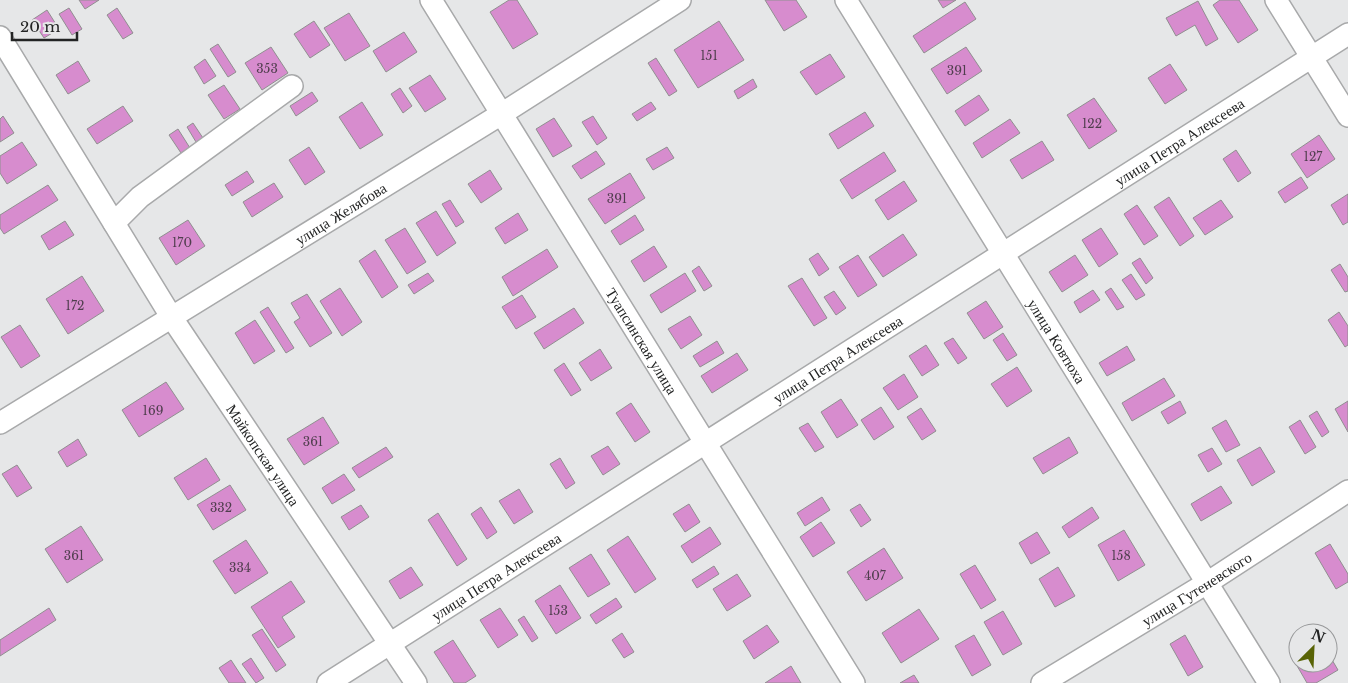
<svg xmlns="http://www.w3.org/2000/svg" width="1348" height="683" viewBox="0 0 1348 683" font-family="'Libre Baskerville',serif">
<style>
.building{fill:#d78cce;stroke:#908f90}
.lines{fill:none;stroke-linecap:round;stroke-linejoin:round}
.minor-casing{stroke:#a8a9aa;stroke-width:24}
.minor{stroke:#fff;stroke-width:21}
.labels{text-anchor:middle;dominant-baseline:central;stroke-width:4;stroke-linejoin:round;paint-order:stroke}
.number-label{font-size:12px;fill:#503e4e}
.street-label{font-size:15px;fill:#232424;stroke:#e6e7e8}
</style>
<rect width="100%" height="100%" fill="#e6e7e8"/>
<path class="building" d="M79,0H99L85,9Z
M509,0H517L538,34L513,49L490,12Z
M765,0H796L807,17L784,31Z
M938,0H956L943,8Z
M1220,0H1239L1258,30L1238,43L1213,5Z
M1198,1L1218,39L1206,46L1195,25L1176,36L1166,18Z
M965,2L976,19L924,53L913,36Z
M69,8L82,29L72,35L59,14Z
M117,8L133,33L123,39L107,15Z
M47,10L59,29L44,38L32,20Z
M349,13L370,46L345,61L324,28Z
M314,21L330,45L310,58L294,34Z
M719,21L744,60L698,88L674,50Z
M404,32L417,52L386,72L373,51Z
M218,44L236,72L228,77L210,49Z
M271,47L288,73L262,90L245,63Z
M966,47L982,71L947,94L931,69Z
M830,54L845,77L816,95L800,72Z
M656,58L677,91L669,96L648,63Z
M205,59L216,76L204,84L194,67Z
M78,61L90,81L68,94L56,75Z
M1170,64L1187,90L1165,104L1148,78Z
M430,75L446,99L425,112L409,88Z
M753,79L757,87L738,99L734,91Z
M224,85L240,109L224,119L208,95Z
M400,88L412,106L403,113L391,94Z
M312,92L318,101L296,116L290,106Z
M979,95L989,110L965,126L955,111Z
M1094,98L1117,131L1089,149L1067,115Z
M362,102L383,135L360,149L339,117Z
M651,102L656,109L637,121L632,114Z
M123,106L133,121L97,144L87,129Z
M865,112L874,126L838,149L829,134Z
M3,116L14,133L0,142V119Z
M593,116L607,138L597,145L582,122Z
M554,118L572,146L553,157L536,129Z
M1010,119L1020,133L982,158L973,143Z
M193,123L203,138L196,142L187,127Z
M178,129L190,148L181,153L169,135Z
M1319,135L1335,159L1307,178L1291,154Z
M1042,141L1054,160L1022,179L1010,160Z
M22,142L37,165L7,184L0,173V156Z
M309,147L325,172L305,185L289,160Z
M667,147L674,158L653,170L646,159Z
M1236,150L1251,173L1238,182L1223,159Z
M596,151L605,164L581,179L572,166Z
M884,152L896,171L852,199L840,180Z
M490,170L502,189L481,203L468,184Z
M247,171L254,182L232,196L225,185Z
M630,173L645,198L605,224L588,199Z
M1301,177L1308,188L1285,203L1278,192Z
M904,181L917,201L888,220L875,200Z
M274,183L283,197L252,217L243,202Z
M48,185L58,200L4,234L0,228V215Z
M1348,194V222L1343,225L1331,205Z
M1169,197L1194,236L1180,246L1154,207Z
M450,200L464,222L456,227L442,204Z
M1221,200L1233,217L1205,235L1193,218Z
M1137,205L1158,236L1144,245L1124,214Z
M436,211L456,243L437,256L416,223Z
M518,213L528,230L505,244L495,228Z
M635,215L644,230L620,245L611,231Z
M188,220L205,246L176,265L159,238Z
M65,221L74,235L49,250L41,236Z
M405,228L426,262L407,274L385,240Z
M1101,228L1118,254L1099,267L1082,240Z
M903,234L917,255L883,277L869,257Z
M654,246L667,267L644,282L631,261Z
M547,249L558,267L513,296L502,277Z
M375,250L398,287L382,298L359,261Z
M818,253L829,269L819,276L809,259Z
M858,255L877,285L858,297L839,267Z
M1075,255L1088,275L1062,292L1049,272Z
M1140,258L1153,278L1146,284L1132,263Z
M1340,264L1348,277V291L1345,292L1331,270Z
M699,266L712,286L704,291L692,271Z
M428,273L434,281L414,294L408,285Z
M685,273L696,291L661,313L650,295Z
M1131,274L1145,295L1136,300L1122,280Z
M82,276L104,311L68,334L46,299Z
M802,278L827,318L814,326L788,286Z
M340,288L362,322L342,336L320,301Z
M1111,288L1124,307L1117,310L1105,292Z
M1093,290L1100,300L1080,313L1074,302Z
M834,291L846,308L836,315L824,297Z
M307,294L332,333L310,347L294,322L300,318L291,303Z
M522,295L536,317L516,329L502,307Z
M986,301L1003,327L984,339L967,313Z
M268,307L294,348L286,353L260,312Z
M574,308L584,323L544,349L534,333Z
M1339,312L1348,326V345L1345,347L1328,320Z
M690,316L702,335L681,349L668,329Z
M255,320L275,351L254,364L235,333Z
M20,325L40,356L21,368L1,337Z
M1003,333L1017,355L1007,361L993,340Z
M953,338L967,358L958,364L944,343Z
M717,341L724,353L700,367L693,356Z
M926,345L939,365L922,376L909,356Z
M1127,346L1135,360L1107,376L1099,363Z
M600,349L612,368L591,381L579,363Z
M737,353L748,370L712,393L701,376Z
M564,363L581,390L571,396L554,370Z
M1017,367L1032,391L1007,407L991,384Z
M904,374L918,397L898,410L883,388Z
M1164,378L1175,396L1132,421L1122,403Z
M166,382L184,409L139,437L122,410Z
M841,399L858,425L837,438L821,412Z
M1180,401L1186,413L1168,424L1161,412Z
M1348,401V432L1335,409Z
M631,403L650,432L635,442L616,413Z
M881,407L894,427L874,440L861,420Z
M921,408L936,431L922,440L907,417Z
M1317,411L1329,432L1322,437L1309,416Z
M323,417L339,443L304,465L287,439Z
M1226,420L1240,445L1226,452L1212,428Z
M1300,420L1316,447L1305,454L1289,427Z
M808,423L824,447L815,452L799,428Z
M1069,437L1078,453L1043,474L1033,458Z
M78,439L87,455L67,467L58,452Z
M608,446L620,464L603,475L591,456Z
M386,447L393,457L359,478L352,468Z
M1260,447L1275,472L1252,486L1237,460Z
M1212,448L1222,464L1208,472L1198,455Z
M206,458L220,480L188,500L174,478Z
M560,458L575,483L566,489L550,464Z
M17,465L32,488L17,497L2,474Z
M344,474L355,490L332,504L322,488Z
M230,485L246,510L213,530L197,505Z
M1221,486L1232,503L1201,521L1191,504Z
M519,489L533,512L514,524L499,501Z
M822,497L830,510L805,526L797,513Z
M689,504L700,522L685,532L673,514Z
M860,504L871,520L861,527L850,510Z
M361,505L369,517L349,530L341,517Z
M481,507L497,532L487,539L471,514Z
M1092,507L1099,518L1069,538L1062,527Z
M438,513L467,559L457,566L428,520Z
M821,522L835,543L813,557L800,537Z
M81,526L103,560L67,583L45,549Z
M710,527L721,544L692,563L681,546Z
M1124,530L1145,565L1118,581L1098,545Z
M1037,532L1050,553L1031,564L1019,543Z
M628,536L656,579L635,593L607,550Z
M246,540L268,573L235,594L213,561Z
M1330,544L1348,574V582L1336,589L1315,553Z
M884,548L903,578L866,601L847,572Z
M591,554L610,584L588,597L569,568Z
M975,565L996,600L981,609L960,574Z
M714,566L719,574L697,588L692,580Z
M411,567L423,585L400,599L389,581Z
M1058,567L1075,596L1055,607L1039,579Z
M737,574L751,596L727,611L713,589Z
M291,581L305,602L282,617L295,637L278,648L251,607Z
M560,585L581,618L556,634L535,601Z
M616,598L622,607L596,624L590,615Z
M49,608L56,620L0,656V640Z
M500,608L518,635L498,648L480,620Z
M919,609L939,639L901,663L882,633Z
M1003,611L1022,644L1003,655L984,622Z
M524,616L538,638L532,642L518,620Z
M767,625L779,642L754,659L743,641Z
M262,629L286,665L276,672L252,635Z
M622,633L634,652L624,658L612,640Z
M974,635L991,665L972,676L955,646Z
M1185,635L1203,667L1188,676L1170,644Z
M453,640L476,676L465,683H454L434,652Z
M1328,653L1338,670L1316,683H1307L1296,664L1328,663Z
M251,658L264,678L256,683L242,664Z
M231,660L246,683H229L219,668Z
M791,666L801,683H765Z
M914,675L919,683H900Z"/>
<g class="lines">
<defs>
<g id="minor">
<path id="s1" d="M431,0L854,683"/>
<path id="s2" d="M846,0L1269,683"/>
<path d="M1276,0L1348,116"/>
<path id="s3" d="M0,37L172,318L416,683"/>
<path d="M114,223L140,197L292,86"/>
<path id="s4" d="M0,423L503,113L680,0"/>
<path id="s5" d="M328,683L1348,34"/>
<path id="s6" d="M1042,683L1207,583L1348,491"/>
</g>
</defs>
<use href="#minor" class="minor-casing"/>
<use href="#minor" class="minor"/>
</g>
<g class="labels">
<g class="number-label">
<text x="709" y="55">151</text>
<text x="267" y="68">353</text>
<text x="957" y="70">391</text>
<text x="1092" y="123">122</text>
<text x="1313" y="156">127</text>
<text x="617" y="198">391</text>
<text x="182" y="242">170</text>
<text x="75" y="305">172</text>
<text x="153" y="410">169</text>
<text x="313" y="441">361</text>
<text x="221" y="507">332</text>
<text x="74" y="555">361</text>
<text x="1121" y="555">158</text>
<text x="240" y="567">334</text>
<text x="875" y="575">407</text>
<text x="558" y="610">153</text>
</g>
<g class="street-label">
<text stroke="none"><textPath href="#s5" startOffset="1009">улица Петра Алексеева</textPath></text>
<text stroke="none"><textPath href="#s4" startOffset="400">улица Желябова</textPath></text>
<text stroke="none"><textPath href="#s1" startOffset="401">Туапсинская улица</textPath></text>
<text stroke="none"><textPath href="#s2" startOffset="401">улица Ковтюха</textPath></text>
<text stroke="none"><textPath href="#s5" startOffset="604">улица Петра Алексеева</textPath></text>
<text stroke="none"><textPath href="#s3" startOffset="494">Майкопская улица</textPath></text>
<text stroke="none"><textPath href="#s5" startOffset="199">улица Петра Алексеева</textPath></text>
<text stroke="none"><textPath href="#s6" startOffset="181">улица Гутеневского</textPath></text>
</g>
</g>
<g transform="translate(1313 648) rotate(24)"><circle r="24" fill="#e6e7e8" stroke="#98999a"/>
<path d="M0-4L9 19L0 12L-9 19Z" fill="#586305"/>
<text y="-8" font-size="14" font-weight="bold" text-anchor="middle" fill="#232424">N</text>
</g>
<path d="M12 32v8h65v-8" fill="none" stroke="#232424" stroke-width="2.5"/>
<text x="20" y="32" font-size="15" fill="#232424" stroke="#e6e7e8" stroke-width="4" paint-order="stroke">20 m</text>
</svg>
